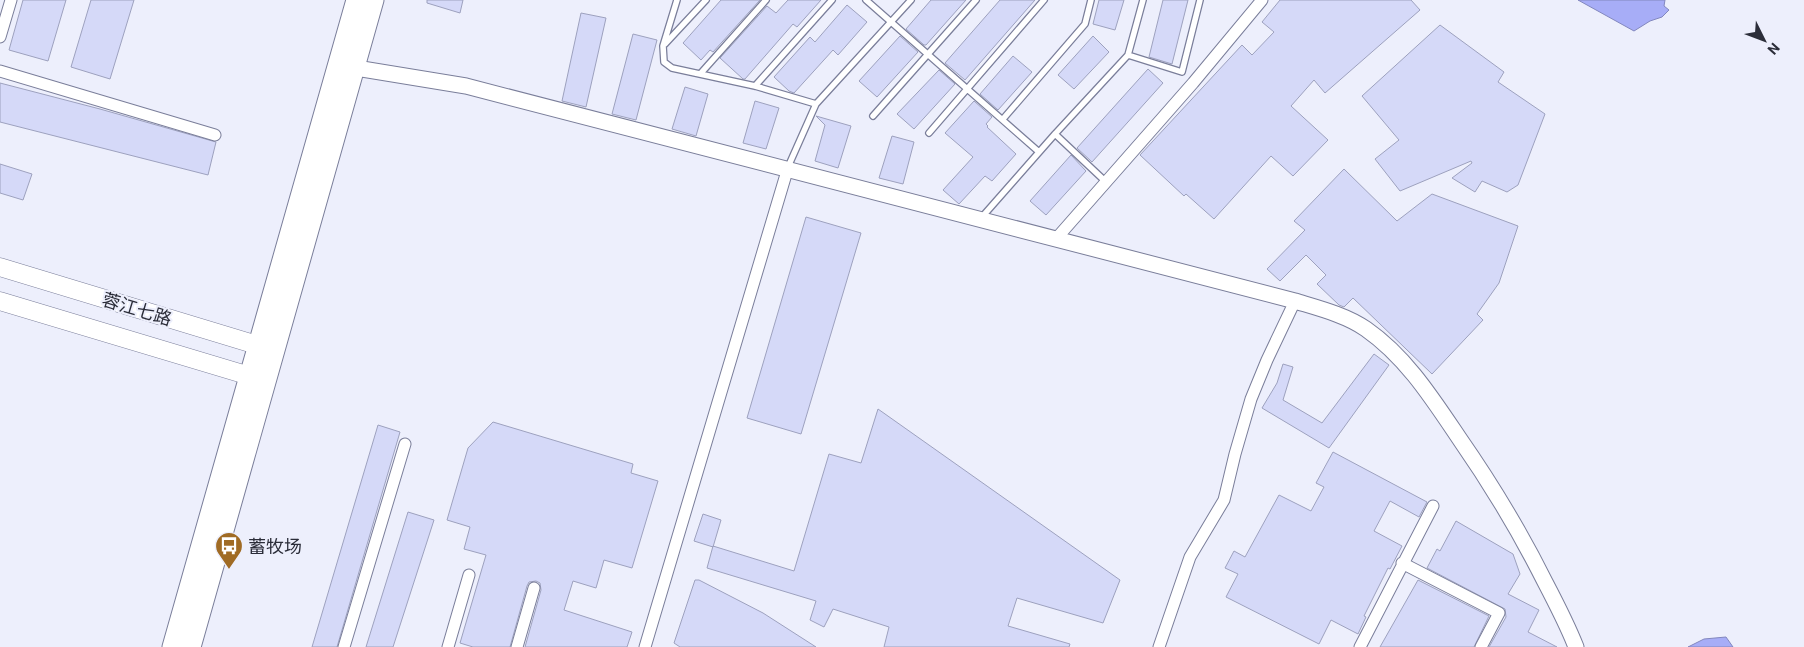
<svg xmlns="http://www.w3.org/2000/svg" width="1804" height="647" viewBox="0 0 1804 647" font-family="Roboto,'Noto Sans SC',sans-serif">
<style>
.water{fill:#a7adf7;stroke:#8287be}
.building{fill:#d5d9f8;stroke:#9da1be}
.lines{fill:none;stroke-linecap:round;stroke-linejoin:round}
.service-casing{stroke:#7a7e9a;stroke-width:8}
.minor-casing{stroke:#7a7e9a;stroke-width:13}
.secondary-casing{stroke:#7a7e9a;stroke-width:17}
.primary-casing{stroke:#7a7e9a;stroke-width:19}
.trunk-casing{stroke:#7a7e9a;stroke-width:21}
.service{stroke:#fff;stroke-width:5.5}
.minor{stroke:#fff;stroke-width:11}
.secondary{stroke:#fff;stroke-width:15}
.primary{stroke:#fff;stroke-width:18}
.trunk{stroke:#fff;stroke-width:19}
.labels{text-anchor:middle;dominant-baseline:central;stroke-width:4;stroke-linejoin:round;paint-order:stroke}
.street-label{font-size:18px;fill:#2b2d39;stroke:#edeffc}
.poi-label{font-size:18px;fill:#2b2d39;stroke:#edeffc;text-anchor:start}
</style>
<rect width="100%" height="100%" fill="#edeffc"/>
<path class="water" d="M1578,0H1665L1664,6L1669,10L1662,17L1650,21L1634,31Z
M1726,637L1733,647H1688L1704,639Z"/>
<path class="building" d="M23,0H66L48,61L9,50Z
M91,0H134L110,79L71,67Z
M427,0H463L460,13L427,3Z
M721,0H760L713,52L710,50L701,60L683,43Z
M788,0H821L797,27L793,24L745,79H743L720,58L767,6L776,13Z
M931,0H966L926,45H924L906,29Z
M1000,0H1035L965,80L945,63Z
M1099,0H1124L1115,30L1093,24Z
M1163,0H1188L1172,64L1149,57Z
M1280,0H1411L1420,10L1325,93L1314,80L1291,106L1328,140L1293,176L1271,156L1214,219L1186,194L1184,196L1140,155L1242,45L1252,55L1274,32L1262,22Z
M847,5L867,22L838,55L833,50L794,93L789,91L774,77L810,37L815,42Z
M581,13L606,18L586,107L562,101Z
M1440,25L1504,72L1498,82L1545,114L1518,185L1507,192L1482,181L1475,192L1452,178L1472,163L1471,161L1400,191L1375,159L1399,140L1362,96Z
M633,34L657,40L636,120L612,114Z
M900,36L918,52L877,97L859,81Z
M1093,36L1109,52L1074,89L1058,75Z
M1013,56L1032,72L998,110L980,94Z
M1148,69L1163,83L1092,162L1077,148Z
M939,70L955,84L914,129L897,114Z
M0,83L100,109L216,142L208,175L0,122Z
M685,87L708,94L696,136L672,129Z
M755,101L779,108L766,149L743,143Z
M974,101L992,117L986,124L988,126L987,127L1016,154L992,181L985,176L959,204L943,190L973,157L945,133Z
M816,116L851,126L838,168L815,161L825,125Z
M892,136L914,142L903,184L879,178Z
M1071,155L1086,171L1046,215L1030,201Z
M0,164L32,174L23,200L0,193Z
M1344,169L1397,221L1432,194L1518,226L1499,283L1477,314L1483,320L1432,374L1353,298L1344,307L1339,305L1317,284L1326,275L1306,255L1280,281L1267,269L1305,230L1294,221Z
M806,217L861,233L801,434L747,418Z
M1374,354L1389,365L1329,448L1262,408L1277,383L1283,364L1293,367L1283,400L1322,423Z
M878,409L1120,580L1103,623L1017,598L1008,626L1070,644L1069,647H884L889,627L833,609L824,627L810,620L816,601L707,568L713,546L794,571L829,454L861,463Z
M493,422L633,464L631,473L658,481L632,568L604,560L596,588L573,581L564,610L632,632L627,647H525L541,590L540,583L536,581L529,582L527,586L510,647H473L460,643L486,555L464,549L470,527L447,520L468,448Z
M378,425L400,432L337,647H312Z
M1333,452L1427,502L1419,517L1390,501L1374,531L1402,546L1390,569L1388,568L1364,616L1366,617L1358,634L1331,620L1319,644L1226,597L1238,574L1225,568L1234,551L1245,557L1279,495L1311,511L1324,487L1316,483Z
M408,512L434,520L393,647H366Z
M703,514L721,520L713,547L694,541Z
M1456,521L1513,554L1520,574L1508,594L1539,610L1528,632L1557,647H1489L1506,617L1505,609L1427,568L1437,549L1440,551Z
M695,580H699L763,613L816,647H680L674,643Z
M1418,580L1489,616L1474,647H1380Z"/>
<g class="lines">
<defs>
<path id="service" d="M677,0L663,46L664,62L672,68L755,86L816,104
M866,0L1039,152
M665,44L706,0
M1128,55L1182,72L1200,0
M701,73L766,0
M755,86L832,0
M873,116L976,0
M1003,119L1085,24L1091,0
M929,133L1044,0
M1055,134L1105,181
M788,167L816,104L911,0
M982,217L1055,134L1128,55L1143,0"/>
<path id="minor" d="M0,37L11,0
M0,71L215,135
M1055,240L1193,83L1262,0
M1402,563L1499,613L1481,647
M344,647L405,444
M448,647L469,575
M517,647L534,588
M645,647L787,171
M1159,647L1190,557L1224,500L1235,454L1251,399L1267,360L1295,301
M1360,647L1433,506"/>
<path id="secondary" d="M356,68L466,86L1295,301C1318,308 1346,315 1366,329C1406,357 1432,398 1459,438C1491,484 1520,532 1545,582C1556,603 1567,624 1576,647"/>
<path id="primary" d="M0,267L270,349
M0,301L263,380"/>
<path id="trunk" d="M172,647L356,0
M191,647L374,0"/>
</defs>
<use href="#service" class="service-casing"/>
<use href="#minor" class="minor-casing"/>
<use href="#secondary" class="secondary-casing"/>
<use href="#primary" class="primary-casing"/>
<use href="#trunk" class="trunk-casing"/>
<use href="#service" class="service"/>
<use href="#minor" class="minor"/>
<use href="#secondary" class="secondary"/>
<use href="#primary" class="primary"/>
<use href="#trunk" class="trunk"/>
</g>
<defs>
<symbol id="bus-pin" viewBox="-11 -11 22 30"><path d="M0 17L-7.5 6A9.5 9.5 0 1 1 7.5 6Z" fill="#a06b24" stroke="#edeffc"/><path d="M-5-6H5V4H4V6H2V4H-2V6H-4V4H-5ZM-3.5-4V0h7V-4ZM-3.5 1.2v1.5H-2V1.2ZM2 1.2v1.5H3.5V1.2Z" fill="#fff"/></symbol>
</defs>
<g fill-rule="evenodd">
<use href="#bus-pin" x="213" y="530" width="32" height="43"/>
</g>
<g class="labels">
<g class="street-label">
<text transform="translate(137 309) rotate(17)">蓉江七路</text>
</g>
<g class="poi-label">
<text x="248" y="546">蓄牧场</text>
</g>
</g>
<g transform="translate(1764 40) rotate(132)" stroke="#edeffc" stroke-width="4" paint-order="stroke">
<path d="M0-4L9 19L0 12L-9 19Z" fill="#2b2d39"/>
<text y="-8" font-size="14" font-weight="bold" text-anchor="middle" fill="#2b2d39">N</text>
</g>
</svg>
